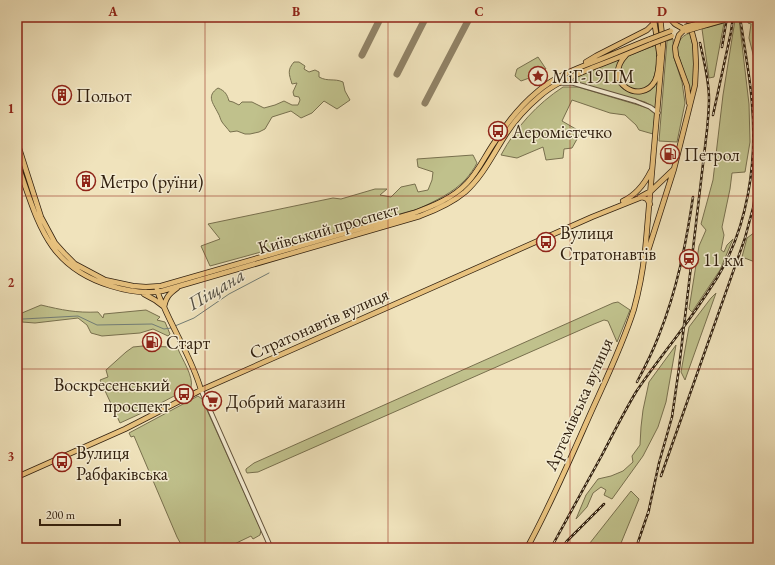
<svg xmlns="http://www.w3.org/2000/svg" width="775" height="565" viewBox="0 0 775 565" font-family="'EB Garamond',serif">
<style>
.green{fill:#c0c18c;stroke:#78704e}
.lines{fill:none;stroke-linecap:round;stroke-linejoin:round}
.stream{stroke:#727d76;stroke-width:1}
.taxiway{stroke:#908266;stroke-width:7}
.minor-casing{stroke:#61513a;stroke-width:5.5}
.major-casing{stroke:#31200f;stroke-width:6}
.minor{stroke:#f5edd3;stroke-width:3.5}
.major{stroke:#e8c27e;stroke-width:4.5}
.rail-casing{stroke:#31200f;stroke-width:2.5}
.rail{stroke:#f5edd3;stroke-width:1;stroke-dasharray:3;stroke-linecap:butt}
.major-bridge-casing{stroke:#31200f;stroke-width:6;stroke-linecap:butt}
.major-bridge{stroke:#e8c27e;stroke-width:4.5}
.grid{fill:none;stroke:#8f2418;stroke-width:1;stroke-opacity:0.55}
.labels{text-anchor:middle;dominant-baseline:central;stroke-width:3;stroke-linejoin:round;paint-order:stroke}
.poi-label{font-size:18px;fill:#31200f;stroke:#f5edd3;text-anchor:start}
.street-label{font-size:18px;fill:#31200f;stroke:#f5edd3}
.water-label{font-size:19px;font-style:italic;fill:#524e43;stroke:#f5edd3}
.neatline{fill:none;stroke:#8f2418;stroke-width:1.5}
.grid-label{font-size:13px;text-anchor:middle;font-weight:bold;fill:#8f2418}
</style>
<rect width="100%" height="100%" fill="#f0e3bc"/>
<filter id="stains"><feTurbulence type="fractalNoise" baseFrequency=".005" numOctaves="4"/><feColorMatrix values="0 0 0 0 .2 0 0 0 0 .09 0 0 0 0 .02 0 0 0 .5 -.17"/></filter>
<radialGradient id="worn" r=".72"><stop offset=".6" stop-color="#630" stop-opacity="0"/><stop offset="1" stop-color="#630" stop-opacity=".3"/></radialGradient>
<path class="green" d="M748,17H758V74L749,38L751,24L748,23Z
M739,19L749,104L750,142L745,172L732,173L730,189L722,227L724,235L721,250L724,252L727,245L733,239L720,270L692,312L689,309L699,246L706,230L701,224L713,180L723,95L735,20Z
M724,23L714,77L709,78L702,29Z
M690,33C695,50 697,77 691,94L678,54C676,44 680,36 690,33Z
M673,39L674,58L682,82L685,103L677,142L659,141L667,41Z
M656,45C658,68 656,104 623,84L620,74L622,63L625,59L630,55Z
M538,57L546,69L532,77L521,81L515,76L517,69Z
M623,57C621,62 617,70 616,75C615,92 638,96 650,89C654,87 656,83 658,80L657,109L645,102L574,83L565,82Z
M294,62H299L305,66L304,69L309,72L315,70L319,72V77C328,82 334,78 343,82L345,91L350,100L337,109L324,101L312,113L301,118L291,111L272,117L265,129L259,132L250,134H245L237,131L230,132C228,129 224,125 222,122C220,119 220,116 218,113C213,103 206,96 218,88C225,91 227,94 229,101L233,102L239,105L242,102H252L264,108L275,105L284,101L292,105H298L300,100L299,97L294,96L293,92L297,83L292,84C289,74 287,70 294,62Z
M563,87H578L648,108L655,114L653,134L639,130L636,125L625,115L610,113L572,100L562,121L581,132L572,148L564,149L563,158L546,160L543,147L517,158L501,155C516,127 537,104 563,87Z
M473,155L477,163C474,169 470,174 466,179C453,193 435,201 418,209L210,266L201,246L220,239L208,224L333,198L341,199L375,189H387L380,195L391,197L401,187L415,184L418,192L428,190L432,180L433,172L418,167L417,159Z
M755,232L758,235V252L755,262L742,257L747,238Z
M716,293L685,380L681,372L689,327L711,298Z
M618,302L630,310L617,342L608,321L604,320L594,324L258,472L247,473L246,471V469L254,463L613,303Z
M41,305C62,310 76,313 98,312L103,318L104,314L146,310L160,317L157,320L165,322L170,334L168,336L153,329L140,333L102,336L91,333L87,325L78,318L35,323L22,322V313Z
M676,345L666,402L658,427L643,456L612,499L604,495L606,490L601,487L593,493L587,507L576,519L586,495L598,479L611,476L623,471L633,462L632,456L640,445L641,427L643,410L649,382Z
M143,346L171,347L178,349C182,359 194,377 191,387L144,412L120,423L100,380L108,377L106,370L126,352L133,347Z
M198,396L202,399L261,530L260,535L253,539L251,536L226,548H183L177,537L134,436L131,437L129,433Z
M631,491L639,499L619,548H586Z"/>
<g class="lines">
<path class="stream" d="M17,318L18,319
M23,319L78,316L97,325L152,324L164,329L171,328
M175,326L194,318L229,294L269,273"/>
<path class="taxiway" d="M362,55L381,17
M397,74L426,17
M425,103L470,17"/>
<defs>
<path id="minor" d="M560,83H573L635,101L650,107L658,113
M201,390L271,548"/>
<path id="major" d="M670,17C672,23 676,25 682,28
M654,20L660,58
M705,22L721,17
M706,25L734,17
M682,28L683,31L679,35L675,47L676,56L687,86L689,103
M626,55C601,82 641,106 655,81C659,73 659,65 659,57
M586,62L596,56L647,30L653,24L654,17
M17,142L41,217L55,243L64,253L75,264L105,280L133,286L146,287L161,286L414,213C433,206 453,198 467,183C478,172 485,156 494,143C506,124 520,106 537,92C554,77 575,69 596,61C614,54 632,46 650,39
M17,163C38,220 45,266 111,286C127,291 145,294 162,291L420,216C436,210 452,203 465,192C483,176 493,154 506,134C515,120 527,107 540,96C556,82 576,75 594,67C613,60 632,52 651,44
M640,197L651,191L673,170
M623,201C636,195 645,183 651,171
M647,254L674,169L695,85L696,64L695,44L688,17
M157,289C158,295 161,301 164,307C176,335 193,361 201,390
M144,294L155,300L163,306
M164,307C166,297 169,294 177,288
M17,477L125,429L201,390L592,217L642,197L647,199L650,204
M527,548C550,506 569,462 588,419C604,383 622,347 634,309C640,287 644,264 646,241L663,44L660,17"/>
</defs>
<use href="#minor" class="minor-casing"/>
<use href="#major" class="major-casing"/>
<use href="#minor" class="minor"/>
<use href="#major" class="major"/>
<defs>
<path id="rail" d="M722,47L727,17
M713,115L731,32L733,17
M637,382C645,367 653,351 659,335C677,290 686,244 693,197
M661,476L745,238L753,208L758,180
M648,514L659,463L672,417L679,368L707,130C708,119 709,109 709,99C709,80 704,61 700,43
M551,548C568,517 585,486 602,455C613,434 624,412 636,392C648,374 661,357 674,340C689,320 703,300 717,278C748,227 757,163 752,104C750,75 744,46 740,17
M562,548L567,541L604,504
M636,548L649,510"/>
</defs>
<use href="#rail" class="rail-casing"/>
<use href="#rail" class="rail"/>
<defs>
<path id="major-bridge" d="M685,27L705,22
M686,31L706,25
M650,39L671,31
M651,44L672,36"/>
</defs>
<use href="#major-bridge" class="major-bridge-casing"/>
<use href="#major-bridge" class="major-bridge"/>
</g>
<path class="grid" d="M205,17V548M388,17V548M570,17V548M17,196H758M17,369H758"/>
<defs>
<symbol id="sight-ring" viewBox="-11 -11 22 22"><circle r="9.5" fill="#f5edd3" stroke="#8f2418" stroke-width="1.5"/><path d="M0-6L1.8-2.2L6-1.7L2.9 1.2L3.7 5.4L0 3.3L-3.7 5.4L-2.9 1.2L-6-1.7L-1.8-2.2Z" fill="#8f2418"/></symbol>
<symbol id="building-ring" viewBox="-11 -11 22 22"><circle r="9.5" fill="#f5edd3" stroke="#8f2418" stroke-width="1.5"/><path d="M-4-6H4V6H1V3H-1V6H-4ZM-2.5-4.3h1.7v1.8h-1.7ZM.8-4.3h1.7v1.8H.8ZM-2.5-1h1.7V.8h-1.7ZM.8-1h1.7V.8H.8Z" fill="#8f2418"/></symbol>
<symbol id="bus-ring" viewBox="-11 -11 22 22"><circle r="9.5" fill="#f5edd3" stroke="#8f2418" stroke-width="1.5"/><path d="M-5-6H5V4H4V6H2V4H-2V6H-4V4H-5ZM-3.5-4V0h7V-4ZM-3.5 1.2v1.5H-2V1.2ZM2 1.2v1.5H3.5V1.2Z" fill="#8f2418"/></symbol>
<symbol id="fuel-ring" viewBox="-11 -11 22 22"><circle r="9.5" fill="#f5edd3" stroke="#8f2418" stroke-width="1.5"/><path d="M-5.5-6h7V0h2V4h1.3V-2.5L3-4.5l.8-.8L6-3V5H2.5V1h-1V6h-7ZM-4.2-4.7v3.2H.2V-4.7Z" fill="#8f2418"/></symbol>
<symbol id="station-ring" viewBox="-11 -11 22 22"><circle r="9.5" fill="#f5edd3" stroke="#8f2418" stroke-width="1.5"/><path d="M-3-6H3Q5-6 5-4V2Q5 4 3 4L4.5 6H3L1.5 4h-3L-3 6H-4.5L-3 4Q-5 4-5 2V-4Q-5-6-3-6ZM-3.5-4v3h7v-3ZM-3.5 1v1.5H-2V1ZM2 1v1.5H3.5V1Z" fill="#8f2418"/></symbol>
<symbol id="supermarket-ring" viewBox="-11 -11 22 22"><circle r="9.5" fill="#f5edd3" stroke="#8f2418" stroke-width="1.5"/><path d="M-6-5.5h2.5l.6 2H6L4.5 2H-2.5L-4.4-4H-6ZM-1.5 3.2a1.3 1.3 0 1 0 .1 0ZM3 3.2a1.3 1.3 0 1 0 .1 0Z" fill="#8f2418"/></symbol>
</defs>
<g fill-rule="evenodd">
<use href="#sight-ring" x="527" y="65" width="22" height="22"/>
<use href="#building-ring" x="51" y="84" width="22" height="22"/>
<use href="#bus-ring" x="487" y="120" width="22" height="22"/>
<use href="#fuel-ring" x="659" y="143" width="22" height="22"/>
<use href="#building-ring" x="75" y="170" width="22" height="22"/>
<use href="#bus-ring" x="535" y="231" width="22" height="22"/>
<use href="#station-ring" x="678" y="248" width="22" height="22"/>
<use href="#fuel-ring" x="141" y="331" width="22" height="22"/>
<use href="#bus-ring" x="173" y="383" width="22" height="22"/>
<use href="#supermarket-ring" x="201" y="390" width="22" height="22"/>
<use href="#bus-ring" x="51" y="451" width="22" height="22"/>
</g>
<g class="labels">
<g class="poi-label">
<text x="552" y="76">МіГ-19ПМ</text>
<text x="76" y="95">Польот</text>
<text x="512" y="131">Аеромістечко</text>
<text x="684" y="154">Петрол</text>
<text x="100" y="181">Метро (руїни)</text>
<text x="560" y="232">Вулиця<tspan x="560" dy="21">Стратонавтів</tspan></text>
<text x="703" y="259">11 км</text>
<text x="166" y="342">Старт</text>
<text x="170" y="384" text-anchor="end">Воскресенський<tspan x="170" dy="21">проспект</tspan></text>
<text x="226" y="401">Добрий магазин</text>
<text x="76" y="452">Вулиця<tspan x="76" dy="21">Рабфаківська</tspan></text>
</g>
<g class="street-label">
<text transform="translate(328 228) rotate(-16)">Київський проспект</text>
<text transform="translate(319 323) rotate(-24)">Стратонавтів вулиця</text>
<text transform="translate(578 404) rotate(-66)">Артемівська вулиця</text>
</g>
<g class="water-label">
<text transform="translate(216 289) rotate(-31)">Піщана</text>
</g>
</g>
<rect width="775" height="565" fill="none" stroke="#f0e3bc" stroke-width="44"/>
<path d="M40 519v6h80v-6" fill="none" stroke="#31200f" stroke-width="2"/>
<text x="46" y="519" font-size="12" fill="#31200f" stroke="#f5edd3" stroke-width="3" paint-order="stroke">200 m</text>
<rect x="22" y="22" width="731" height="521" class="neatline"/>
<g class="grid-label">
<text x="113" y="16">A</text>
<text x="296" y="16">B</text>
<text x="479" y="16">C</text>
<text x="662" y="16">D</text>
<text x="11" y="113">1</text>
<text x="11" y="287">2</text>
<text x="11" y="461">3</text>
</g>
<rect width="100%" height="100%" filter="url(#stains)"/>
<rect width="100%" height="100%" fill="url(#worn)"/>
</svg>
